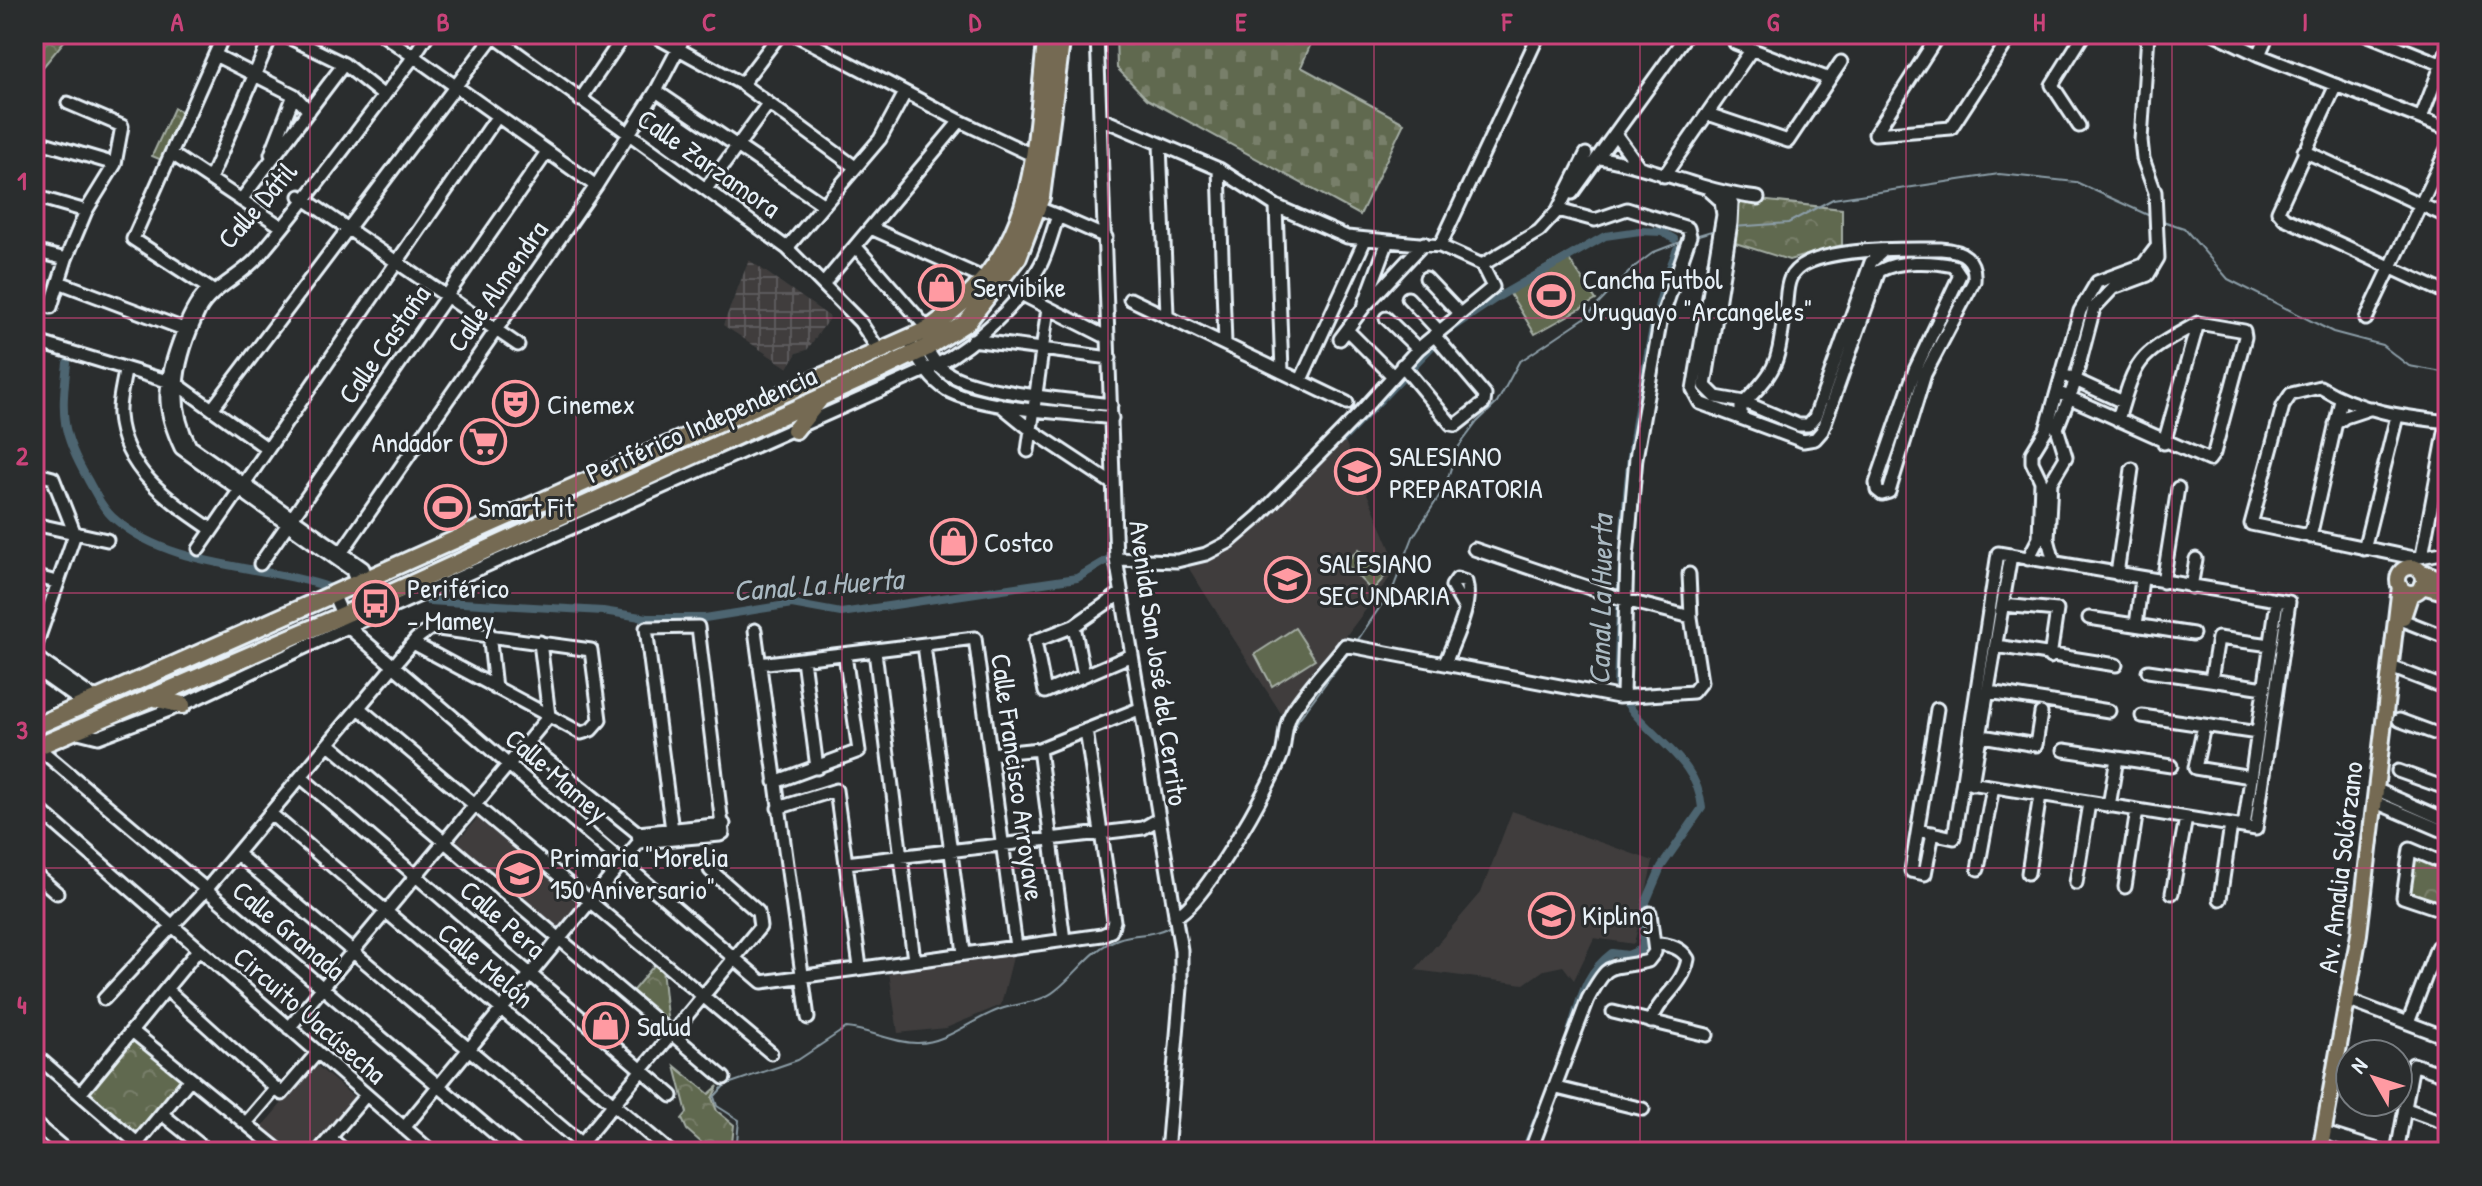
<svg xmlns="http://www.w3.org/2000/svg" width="2482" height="1186" viewBox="0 0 2482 1186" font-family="'Patrick Hand',sans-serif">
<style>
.built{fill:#403e3e}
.industrial{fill:url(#industrial-grid)}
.cemetery{fill:url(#cemetery-stones);stroke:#a4ada4;stroke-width:2}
.park{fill:url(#park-crowns);stroke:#a4ada4;stroke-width:2}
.pitch{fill:#616950;stroke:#a4ada4;stroke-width:2}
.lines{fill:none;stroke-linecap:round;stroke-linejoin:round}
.stream{stroke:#8b9da7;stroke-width:2}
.canal{stroke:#4d6571;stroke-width:8}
.minor-casing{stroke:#e8f1f8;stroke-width:17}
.major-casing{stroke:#e8f1f8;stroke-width:20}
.highway-casing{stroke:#e8f1f8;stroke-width:22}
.minor{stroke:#2a2d2e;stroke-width:11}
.major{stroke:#746b52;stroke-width:14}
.highway{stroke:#746b52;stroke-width:16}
.grid{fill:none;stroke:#ca437a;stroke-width:2;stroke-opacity:0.55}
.labels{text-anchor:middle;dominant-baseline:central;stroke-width:6;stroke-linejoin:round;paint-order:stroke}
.street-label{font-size:28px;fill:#e8f1f8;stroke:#2a2d2e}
.poi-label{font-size:28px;fill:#e8f1f8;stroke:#2a2d2e;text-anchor:start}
.water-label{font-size:30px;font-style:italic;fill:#aab9c2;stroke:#2a2d2e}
.neatline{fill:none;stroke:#ca437a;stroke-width:3}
.grid-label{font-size:26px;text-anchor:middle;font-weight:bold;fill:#ca437a}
</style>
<defs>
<pattern id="industrial-grid" width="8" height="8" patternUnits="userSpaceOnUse" patternTransform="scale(2)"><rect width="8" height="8" fill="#403e3e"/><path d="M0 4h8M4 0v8" fill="none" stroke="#5c5a5b"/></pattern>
<pattern id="cemetery-stones" width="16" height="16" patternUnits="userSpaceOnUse" patternTransform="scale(2)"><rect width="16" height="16" fill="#616950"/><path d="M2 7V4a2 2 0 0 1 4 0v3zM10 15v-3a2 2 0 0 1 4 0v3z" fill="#787f6a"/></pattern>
<pattern id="park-crowns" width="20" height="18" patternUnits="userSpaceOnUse" patternTransform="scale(2)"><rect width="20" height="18" fill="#616950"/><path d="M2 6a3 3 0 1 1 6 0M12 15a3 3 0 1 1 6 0" fill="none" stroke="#787f6a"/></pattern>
</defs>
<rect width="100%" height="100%" fill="#2a2d2e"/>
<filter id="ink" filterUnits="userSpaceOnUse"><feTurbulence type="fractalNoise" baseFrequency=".0125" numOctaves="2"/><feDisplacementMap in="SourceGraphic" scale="16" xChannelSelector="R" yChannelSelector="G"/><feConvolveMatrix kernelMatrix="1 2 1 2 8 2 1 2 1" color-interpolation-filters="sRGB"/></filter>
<g filter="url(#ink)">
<path class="built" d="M1345,441L1398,567L1284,718L1188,567L1234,549Z
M1512,811L1653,861L1634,944L1594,938L1574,980L1563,966L1544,970L1524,984L1415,970L1481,893Z
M480,815L583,903L559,931L456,843Z
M1014,953L1001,1005L946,1028L898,1033L889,972Z
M315,1064L357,1100L313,1152H287L260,1129Z"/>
<path class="industrial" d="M749,260L830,317L807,350L797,353L788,368L723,325Z"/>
<path class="cemetery" d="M1116,34H1315L1301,67L1404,123L1360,215L1147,99L1117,68Z"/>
<path class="park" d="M44,34H70L34,78V50Z
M174,108L186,113L164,161L152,156Z
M1740,198L1842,209V245L1789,260L1732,242Z
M2412,854L2448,869V907L2406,891Z
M656,963L662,969L668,1026L630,994Z
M136,1038L183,1077L134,1135L87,1096Z
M675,1066L709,1094L718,1086L712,1098L717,1111L734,1125L731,1152H712L687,1130L682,1119L687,1113Z"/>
<path class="pitch" d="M1566,255L1596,300L1535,334L1507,289Z
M1359,549L1386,575L1372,591L1345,563Z
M1295,628L1315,659L1272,686L1255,654Z"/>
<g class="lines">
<path class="stream" d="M2160,220L2184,228L2228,279L2333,332L2382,345L2409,366L2448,373
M1733,227L1788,223L1833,199L1999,174L2076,182L2150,216
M1695,236L1715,230
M1355,644L1394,586L1413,537L1445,487L1457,449L1477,422L1497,403L1519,362L1586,317L1634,267L1654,252L1685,240
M1290,739L1298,720L1349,652
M1241,843L1279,776
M736,1152L739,1120L717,1106L714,1097L725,1085L798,1060L846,1028C870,1030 896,1044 918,1043C948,1043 976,1016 1004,1008C1021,1003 1042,1002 1056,990C1077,974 1092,948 1118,939C1137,932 1148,938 1171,926"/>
<path class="canal" d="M1450,329L1498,297L1605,236L1640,231L1662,232L1674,239
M67,363C61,416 61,433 88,480C95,493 104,511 116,520C173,569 263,564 331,588
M1343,439L1440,338
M429,601L603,611L647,618H705L792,604L841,613L1077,578L1109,559
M1570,1032C1581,1000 1583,975 1612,953L1628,955L1642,949L1646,902L1661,867L1702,808C1697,751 1635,734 1617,684C1621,587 1622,493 1640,397C1649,345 1657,298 1677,249
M1524,1152L1543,1104"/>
<defs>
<path id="minor" d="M282,34L344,64L384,96
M382,34L596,186
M491,34L787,248L860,322L880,352
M651,34L742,84L855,167
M794,34L960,121L1032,155
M1097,34L1116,559L1181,950V988L1167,1152
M2215,34L2259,55L2448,129
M2366,34L2448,67
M1735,43L1829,79
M215,55L294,95L309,111
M2259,55L2268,34
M742,84L780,34
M2336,85L2278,211L2284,218L2448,294
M656,91L824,205
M580,100L625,34
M1708,114L1788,141L1841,62
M2421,118L2448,48
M1102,119L1219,169L1276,206L1347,237L1440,246L1482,265
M2079,126L2052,85L2084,34
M1875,134L1951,128L2012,34
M1875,134L1939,34
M1616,135L1638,165
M34,140L115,164
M1160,144L1167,314
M2304,151L2448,217
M172,154L282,227
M271,154L294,95
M1586,154L1558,210L1595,220L1627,209L1688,228L1690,236L1660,323L1636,458L1627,557L1623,694
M1601,158C1655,167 1703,192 1758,198
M1219,169L1225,344
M1664,176L1752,49
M210,179L272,34
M706,189L768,104
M1710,191L1721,201L1723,215L1693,390L1700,403L1803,441L1815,439L1822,431L1879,271
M1572,193L1687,34
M1726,194L1732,204L1731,223L1705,386L1716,397L1744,402L1798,425H1808L1815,417L1871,262L1882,252
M34,196L86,211
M300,196L518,345
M241,200L344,64
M1276,206L1282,371
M1058,216L1106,237
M873,229L985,279
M1440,246L1539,34
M787,248L880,139L905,93
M857,248L933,335
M34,251L66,259
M1482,265L1539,231L1561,207
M1426,278L1460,314
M59,282L189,331
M825,282L960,121
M210,289L133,239L224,34
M206,292C187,311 165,373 167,401C168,418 174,433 181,448L352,570L365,605
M1021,294L1108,338
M1408,298L1439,331
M1130,299L1347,403
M34,303L51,307L66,259L86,211L115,164L122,126L68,103
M1365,303L1388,241
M1386,318L1418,349
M2366,319L2448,147
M1347,330L1393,376
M1340,339L1364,307L1424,243
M972,340L1110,358
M34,341L177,384L268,449
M923,342C929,353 935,365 946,372C977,394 1071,399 1111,405
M912,347C921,364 931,380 947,390C981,409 1070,413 1112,418
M1402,365L1451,424L1456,425L1484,403L1485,395L1434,335
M125,371C123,384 118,401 119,415C123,470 170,501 211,529
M2069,377L2123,402
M1301,380L1365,240
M2057,392L2209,460L2214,453L2245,337L2244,331L2198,323C2139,356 2137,354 2118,420
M999,404L1031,430L1113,484
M212,409L495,34
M1741,416V406C1780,367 1777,364 1785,310C1787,300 1786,288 1790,279C1803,245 1909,249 1941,249C1963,250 1976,259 1974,281L1925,374L1889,492L1882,494L1877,490L1876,483L1915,370L1960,275L1954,266C1932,261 1899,260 1879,271
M2448,422C2403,417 2359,411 2320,387L2291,394L2283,406L2251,524L2414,558L2448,552
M2335,424L2345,417L2372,408
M2164,443L2198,323
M1028,451L1048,308
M34,473L53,478L75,534L34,651
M34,524L107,540
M2310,537L2341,400
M199,549L497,117
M1474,549L1625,600L1691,617
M2364,549L2397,416
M339,556L596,186L656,91L686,34
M2422,556L2447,422
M1116,559L1177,561L1206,554L1229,542L1258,517L1360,413L1418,349L1493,287L1482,265
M2028,559L2039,538L2041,481L2032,462V453L2046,430L2080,311L2097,282L2143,265L2156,248
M2054,562L2048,539L2051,482L2066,457L2057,428L2073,388L2094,308L2113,288L2148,275L2158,258L2155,192L2143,159L2141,140L2148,34
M260,564L547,152
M2117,574L2132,469
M34,576L56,582
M2163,582L2178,488
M2191,587L2196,559
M1121,593L1074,626L1035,641L1045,692L1132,655
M333,594L348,627L762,982L1102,935L1111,931L1114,921L1086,730
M377,599L363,568L190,446C166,402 178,355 199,311C211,288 241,277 258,257C311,195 359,128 409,63L428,34
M2003,605L2057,610L2050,657
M2089,618L2193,634
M2402,620L2448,638
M2136,625L2142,579
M1074,626L1084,675
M755,630L808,1018
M489,633L495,688
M924,645L964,953
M1996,646L2116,665
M875,652L914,960
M34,656L97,700
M803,659L817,768
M759,664L975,638L1016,947
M1445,664C1453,641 1473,606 1466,582L1457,579L1452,586L1465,609
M34,668L85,704
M2396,669L2448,689
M2148,671L2265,688
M2211,680L2218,638L2271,645
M1989,692L2109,711
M359,708L771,1053
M2142,716L2258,733
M2399,720L2448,738
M2204,726L2195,768L2251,777
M74,731L98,737L182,705L348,627L937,365C976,343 1020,304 1041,264C1048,250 1052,232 1058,216L1038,208
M1982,736L2036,745L2041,713
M526,743L638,833
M329,744L724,1078
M35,745L517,1152
M1039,749L1064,940
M2064,750L2171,766
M990,754L1039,749L1139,709
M2398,771L2448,789
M302,778L672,1096
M775,782L859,751L845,655
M1972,784L2011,555
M2382,792L2448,821
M2380,804L2448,833
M34,805L432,1152
M2109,806L2117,758
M778,808L836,790L860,967
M271,814L670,1152
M2244,827L2277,601
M1918,830L1954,838L1998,553L2289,602L2256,829L1964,782
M638,833L724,824
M1933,833L1925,874L1911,871L1937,709
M639,842L720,835L723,833L698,627L646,628L673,838
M237,854L591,1152
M846,863L1143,828L1157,820
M2448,865L2410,849L2403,897L2448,912
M1978,869L1993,787
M34,873L57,893
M2028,873L2040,795
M2076,883L2089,803
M2125,887L2137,810
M2172,893L2186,818
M2220,899L2231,825
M1175,916C1201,909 1272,783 1282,754C1286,740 1284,725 1292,712C1306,689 1328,667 1345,645L1618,697L1693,692L1701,682L1691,617L1689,574
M166,989L282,1094L317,1053
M104,999L205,891L416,639L431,628L591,650L600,720L591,730L581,733L413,643
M2355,1003L2448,1038
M1613,1012L1707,1035
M1651,1022C1659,997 1683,987 1688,959C1681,947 1668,944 1655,944
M2408,1023L2437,947L2448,943
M289,1028L549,716L540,642
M132,1031L281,1152
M34,1054L137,1143
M1557,1088L1643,1109
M80,1094L198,950
M2406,1109L2448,1124
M162,1114L209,1152
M34,1123L68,1152
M246,1123L276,1088
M404,1128L639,842L638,833
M2331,1135L2385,1152
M330,1138L346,1152
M1532,1148L1556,1152
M130,1152L190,1079
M318,1152L366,1095
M574,1152L760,927L758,912L710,870
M1530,1152L1588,999C1612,956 1608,972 1648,961L1655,952L1650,913
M2397,1152L2413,1064L2448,1076"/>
<path id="major" d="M2398 580a13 13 0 1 1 26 0a13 13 0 1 1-26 0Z
M2420,571L2448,581
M2422,586L2448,593
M2403,617L2411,593
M2320,1152L2359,934L2400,586"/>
<path id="highway" d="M795,430L819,400
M151,697L182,705
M34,727L929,329C1044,249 1032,159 1047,34
M34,748L341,616L868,376L926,348L967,322L1018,257L1041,197L1062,34"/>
</defs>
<use href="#minor" class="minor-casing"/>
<use href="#major" class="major-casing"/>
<use href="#highway" class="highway-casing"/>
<use href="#minor" class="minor"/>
<use href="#major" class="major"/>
<use href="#highway" class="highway"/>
</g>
</g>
<path class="grid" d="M310,34V1152M576,34V1152M842,34V1152M1108,34V1152M1374,34V1152M1640,34V1152M1906,34V1152M2172,34V1152M34,318H2448M34,593H2448M34,868H2448"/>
<defs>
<symbol id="shop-ring" viewBox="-11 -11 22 22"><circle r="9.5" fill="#2a2d2e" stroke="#ff9aa2" stroke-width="1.5"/><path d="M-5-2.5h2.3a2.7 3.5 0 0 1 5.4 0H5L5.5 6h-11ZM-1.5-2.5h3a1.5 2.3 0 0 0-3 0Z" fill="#ff9aa2"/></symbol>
<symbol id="stadium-ring" viewBox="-11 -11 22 22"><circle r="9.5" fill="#2a2d2e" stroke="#ff9aa2" stroke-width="1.5"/><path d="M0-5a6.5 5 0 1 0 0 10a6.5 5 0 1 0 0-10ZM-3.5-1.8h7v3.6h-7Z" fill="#ff9aa2"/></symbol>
<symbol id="theatre-ring" viewBox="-11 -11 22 22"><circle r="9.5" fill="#2a2d2e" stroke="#ff9aa2" stroke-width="1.5"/><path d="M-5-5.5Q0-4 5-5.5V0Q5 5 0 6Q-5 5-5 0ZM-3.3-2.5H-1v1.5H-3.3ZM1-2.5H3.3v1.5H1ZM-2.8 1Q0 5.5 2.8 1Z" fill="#ff9aa2"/></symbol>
<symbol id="supermarket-ring" viewBox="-11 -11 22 22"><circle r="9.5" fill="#2a2d2e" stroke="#ff9aa2" stroke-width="1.5"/><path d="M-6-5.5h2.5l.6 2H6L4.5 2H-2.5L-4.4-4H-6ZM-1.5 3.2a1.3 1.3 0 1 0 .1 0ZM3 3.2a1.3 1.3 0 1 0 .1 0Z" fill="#ff9aa2"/></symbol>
<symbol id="school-ring" viewBox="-11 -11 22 22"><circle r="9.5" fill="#2a2d2e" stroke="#ff9aa2" stroke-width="1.5"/><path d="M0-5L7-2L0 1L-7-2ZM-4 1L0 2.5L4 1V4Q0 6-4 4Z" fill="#ff9aa2"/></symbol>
<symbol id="bus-ring" viewBox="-11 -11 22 22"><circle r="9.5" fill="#2a2d2e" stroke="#ff9aa2" stroke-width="1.5"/><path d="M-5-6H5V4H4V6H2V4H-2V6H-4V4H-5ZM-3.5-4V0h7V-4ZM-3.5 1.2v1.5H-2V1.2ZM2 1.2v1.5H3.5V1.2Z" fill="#ff9aa2"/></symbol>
</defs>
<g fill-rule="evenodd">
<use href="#shop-ring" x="916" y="262" width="51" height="51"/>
<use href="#stadium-ring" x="1526" y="270" width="51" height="51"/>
<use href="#theatre-ring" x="490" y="378" width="51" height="51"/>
<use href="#supermarket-ring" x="458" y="416" width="51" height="51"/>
<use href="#school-ring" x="1332" y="446" width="51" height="51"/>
<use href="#stadium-ring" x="422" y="482" width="51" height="51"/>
<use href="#shop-ring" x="928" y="516" width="51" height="51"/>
<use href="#school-ring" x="1262" y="554" width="51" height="51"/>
<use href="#bus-ring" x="350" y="578" width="51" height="51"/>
<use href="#school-ring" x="494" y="848" width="51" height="51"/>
<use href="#school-ring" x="1526" y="890" width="51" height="51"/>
<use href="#shop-ring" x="580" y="1000" width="51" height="51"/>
</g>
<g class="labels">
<g class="street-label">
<text transform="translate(709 163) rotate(35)">Calle Zarzamora</text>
<text transform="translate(257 205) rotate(-49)">Calle Dátil</text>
<text transform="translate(497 286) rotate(-55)">Calle Almendra</text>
<text transform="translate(384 344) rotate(-55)">Calle Castaña</text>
<text transform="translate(701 424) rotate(-24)">Periférico Independencia</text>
<text transform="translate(1159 663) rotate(82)">Avenida San José del Cerrito</text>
<text transform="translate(557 775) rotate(41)">Calle Mamey</text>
<text transform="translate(1018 777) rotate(82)">Calle Francisco Arroyave</text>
<text transform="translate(2340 867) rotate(-83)">Av. Amalia Solórzano</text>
<text transform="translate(503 919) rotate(41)">Calle Pera</text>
<text transform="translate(289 930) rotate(40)">Calle Granada</text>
<text transform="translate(486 965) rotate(40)">Calle Melón</text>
<text transform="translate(310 1015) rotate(41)">Circuito Uacúsecha</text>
</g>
<g class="poi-label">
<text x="1582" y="279">Cancha Futbol<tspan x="1582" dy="32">Uruguayo "Arcangeles"</tspan></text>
<text x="973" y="287">Servibike</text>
<text x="547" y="404">Cinemex</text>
<text x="453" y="442" text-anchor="end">Andador</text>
<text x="1389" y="456">SALESIANO<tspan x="1389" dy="32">PREPARATORIA</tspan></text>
<text x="478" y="507">Smart Fit</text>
<text x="984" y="542">Costco</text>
<text x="1319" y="563">SALESIANO<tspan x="1319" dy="32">SECUNDARIA</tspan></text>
<text x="407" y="588">Periférico<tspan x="407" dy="32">- Mamey</tspan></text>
<text x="550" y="857">Primaria "Morelia<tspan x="550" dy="32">150 Aniversario"</tspan></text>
<text x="1582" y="915">Kipling</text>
<text x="637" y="1026">Salud</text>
</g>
<g class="water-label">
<text transform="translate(818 584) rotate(-4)">Canal La Huerta</text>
<text transform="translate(1600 600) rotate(-89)">Canal La Huerta</text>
</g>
</g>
<rect width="2482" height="1186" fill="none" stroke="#2a2d2e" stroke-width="88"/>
<g transform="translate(2374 1078) rotate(309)"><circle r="38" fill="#2a2d2e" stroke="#767b7f" stroke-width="2"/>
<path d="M0-6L14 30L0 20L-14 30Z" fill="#ff9aa2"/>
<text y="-12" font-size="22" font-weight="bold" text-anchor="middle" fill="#e8f1f8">N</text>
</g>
<rect x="44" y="44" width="2394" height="1098" class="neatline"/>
<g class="grid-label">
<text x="177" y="31">A</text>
<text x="443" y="31">B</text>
<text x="709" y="31">C</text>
<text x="975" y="31">D</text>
<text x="1241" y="31">E</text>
<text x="1507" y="31">F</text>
<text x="1773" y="31">G</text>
<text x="2039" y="31">H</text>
<text x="2305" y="31">I</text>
<text x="22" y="190">1</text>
<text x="22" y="465">2</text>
<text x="22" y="739">3</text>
<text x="22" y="1014">4</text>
</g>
</svg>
